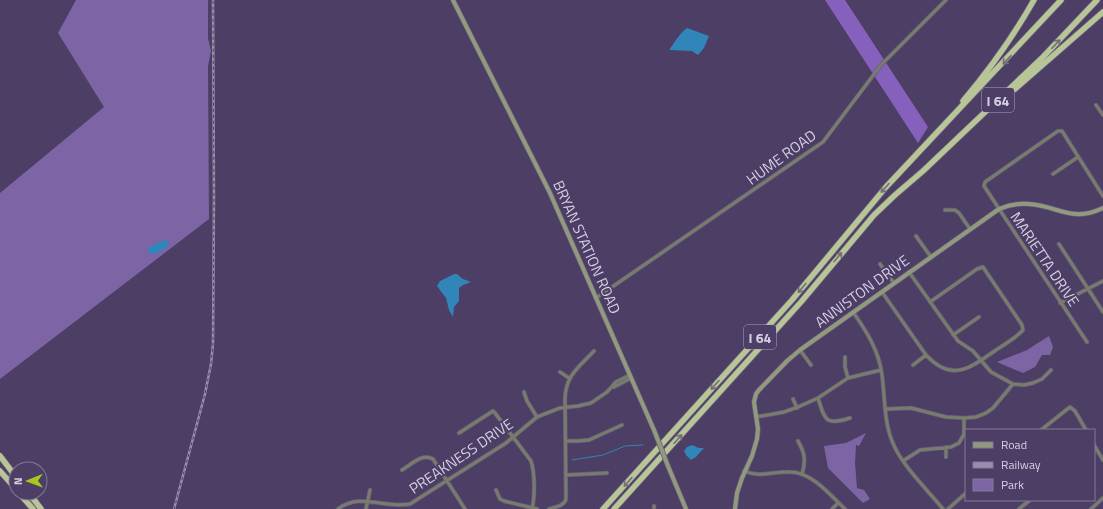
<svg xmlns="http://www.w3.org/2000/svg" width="1103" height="509" viewBox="0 0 1103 509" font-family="'Titillium Web',sans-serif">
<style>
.green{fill:#7d65a5}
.forest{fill:#8561bd}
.water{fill:#3185b9}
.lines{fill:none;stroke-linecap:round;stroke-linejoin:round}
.stream{stroke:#3185b9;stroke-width:1}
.street-casing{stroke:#675b7e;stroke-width:4.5}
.secondary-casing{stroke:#675b7e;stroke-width:5.5}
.highway-casing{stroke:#675b7e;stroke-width:7}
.street{stroke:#777d6a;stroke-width:3}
.secondary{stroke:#929a7d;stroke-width:4}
.highway{stroke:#b8c597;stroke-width:5.5}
.rail-casing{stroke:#998fad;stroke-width:2.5}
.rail{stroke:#4c3e64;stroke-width:1;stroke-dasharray:3;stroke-linecap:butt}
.secondary-bridge-casing{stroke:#675b7e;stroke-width:5.5;stroke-linecap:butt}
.secondary-bridge{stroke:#929a7d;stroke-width:4}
.oneway{stroke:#726d76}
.labels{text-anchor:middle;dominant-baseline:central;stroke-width:4;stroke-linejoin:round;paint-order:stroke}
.shield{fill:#4c3e64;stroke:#aca3be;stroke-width:1}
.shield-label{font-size:14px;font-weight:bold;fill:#d5cee5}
.street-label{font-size:15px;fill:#d5cee5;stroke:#4c3e64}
</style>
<rect width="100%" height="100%" fill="#4c3e64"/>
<path class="green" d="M76,0H208V38L211,51L208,66L209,219L0,379V193L104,107L58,33Z
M1049,336L1053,347L1050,355H1042L1035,367L1023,373L997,362L1027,350Z
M866,433L859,446L856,445L855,463L857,488L864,490L870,499L863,503L828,468L824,446L846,443Z"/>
<path class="forest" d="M825,0H845L928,127L918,143Z"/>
<path class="water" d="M687,28L709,36L704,48L698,55L692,51L669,50C675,42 679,34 687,28Z
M166,240L169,243L168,246L160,252L152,254L148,252V248L157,243Z
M454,274H457L463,279L471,282L463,285L459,288V301L454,307L453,317L449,310L446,298L437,286L440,281Z
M692,445L699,448H704L696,457L691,460L686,455L684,451L687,447Z"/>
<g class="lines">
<path class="stream" d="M572,460L603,455L625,446L643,445"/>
<defs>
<path id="street" d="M1096,105L1103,115
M1053,174L1078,157
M945,210H955L959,213L970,229
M916,236L931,257
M1059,244L1103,312
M880,264L894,283
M909,272L958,341L973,351L991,372L1013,384L1024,385L1033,383L1042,379L1051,370
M882,292L926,355C952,383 970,368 996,350C1005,344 1016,338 1023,330L1022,325L983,267L977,269L930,302
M596,298L823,142L881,65L946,0
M1060,303L1103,281
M853,312C867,332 879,351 882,375C885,397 884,421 892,441C901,465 927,489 943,509
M953,335L979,317
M1087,342L984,186L985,182L1058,131H1062L1103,196
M800,350L811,365
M845,357V367L848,378
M913,365L926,355
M560,372L569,378
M614,387L631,378
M524,392L527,401L537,417
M818,398C825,420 825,426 850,418
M793,399L797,408
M886,409L911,408L946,417L964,418L976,417L986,413L993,408L1013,384
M756,417L784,412L798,407L818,398L848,378L881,370
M1041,430L1070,407L1075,411L1086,430
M459,433L493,411L495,413L531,461C535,473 535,497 532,509
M566,441H578L589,440L622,425
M798,441C805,453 806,461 802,474
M1094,445L1103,460
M946,447V457
M903,461L920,450L951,447L959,443L964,434V418
M402,470C412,464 422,453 433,459L465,509
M744,471C760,478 774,471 790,472C812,472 830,495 845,509
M566,475L607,473
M496,490L500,499L504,501L537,509
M338,509C361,492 383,509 410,504L506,443L537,417L560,408L578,406L591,403L607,392L616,382L630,375
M366,509L370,490
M549,509C556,507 564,506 566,499L565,398C566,375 579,367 594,351
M654,509V506
M832,509L838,503
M948,509L966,493
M1019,509L1030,500
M1091,509L1103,498"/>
<path id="secondary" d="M453,0L550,193L654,430
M668,466L686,509
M735,509L737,493L742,478L752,456L757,439L758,429L754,402L756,394L759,390L787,361L800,350L999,209C1008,205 1019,203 1029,204C1059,206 1071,223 1103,208"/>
<path id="highway" d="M1015,89L1103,12
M963,101C990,69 1013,37 1034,0
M0,456L16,477
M0,471L16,489
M19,493L33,509
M29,493L41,509
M603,509L792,300L886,187L1061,0
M614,509L801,302L874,215L895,195L923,171L1043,57L1097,0"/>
</defs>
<use href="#street" class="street-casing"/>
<use href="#secondary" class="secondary-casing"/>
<use href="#highway" class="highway-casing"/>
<use href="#street" class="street"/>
<use href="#secondary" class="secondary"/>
<use href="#highway" class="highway"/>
<defs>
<path id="rail" d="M174,509L205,394L211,364L213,344L214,198L213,0"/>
</defs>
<use href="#rail" class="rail-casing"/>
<use href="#rail" class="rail"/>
<defs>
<path id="secondary-bridge" d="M654,430L668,466"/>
</defs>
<use href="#secondary-bridge" class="secondary-bridge-casing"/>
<use href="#secondary-bridge" class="secondary-bridge"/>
</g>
<defs><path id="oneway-shaft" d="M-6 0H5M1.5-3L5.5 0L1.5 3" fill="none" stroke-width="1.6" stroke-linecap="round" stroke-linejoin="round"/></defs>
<g class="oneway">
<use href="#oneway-shaft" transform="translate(1056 44) rotate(-46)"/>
<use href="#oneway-shaft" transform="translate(1007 60) rotate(133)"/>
<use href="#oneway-shaft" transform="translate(885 188) rotate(132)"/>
<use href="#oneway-shaft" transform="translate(838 257) rotate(-50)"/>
<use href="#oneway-shaft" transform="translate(802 288) rotate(130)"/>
<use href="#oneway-shaft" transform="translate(715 385) rotate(132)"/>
<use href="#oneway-shaft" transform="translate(678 439) rotate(-48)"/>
<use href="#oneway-shaft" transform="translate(628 482) rotate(132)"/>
</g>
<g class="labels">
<g class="shield">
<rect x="982" y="88" width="32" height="24" rx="3"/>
<rect x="744" y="325" width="32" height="24" rx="3"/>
</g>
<g class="shield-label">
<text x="998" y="100">I 64</text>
<text x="760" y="337">I 64</text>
</g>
<g class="street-label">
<text transform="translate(781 157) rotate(-36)">HUME ROAD</text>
<text transform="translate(587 247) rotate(66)">BRYAN STATION ROAD</text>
<text transform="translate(1045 259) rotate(56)">MARIETTA DRIVE</text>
<text transform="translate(862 291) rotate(-36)">ANNISTON DRIVE</text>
<text transform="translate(461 456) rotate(-34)">PREAKNESS DRIVE</text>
</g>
</g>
<rect x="965" y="429" width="130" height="72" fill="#4c3e64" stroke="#837898"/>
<rect x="973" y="442" width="20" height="6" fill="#929a7d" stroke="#837898"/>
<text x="1001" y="449" font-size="12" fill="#d5cee5">Road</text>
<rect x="973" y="462" width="20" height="6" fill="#998fad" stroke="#837898"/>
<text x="1001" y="469" font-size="12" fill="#d5cee5">Railway</text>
<rect x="973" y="479" width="20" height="12" fill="#7d65a5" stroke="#837898"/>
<text x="1001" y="489" font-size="12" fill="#d5cee5">Park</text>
<g transform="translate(28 481) rotate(269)"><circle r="19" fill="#4c3e64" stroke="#837898"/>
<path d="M0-3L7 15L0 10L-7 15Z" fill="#a8c71c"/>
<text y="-6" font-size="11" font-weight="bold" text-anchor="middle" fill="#d5cee5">N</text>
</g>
</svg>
